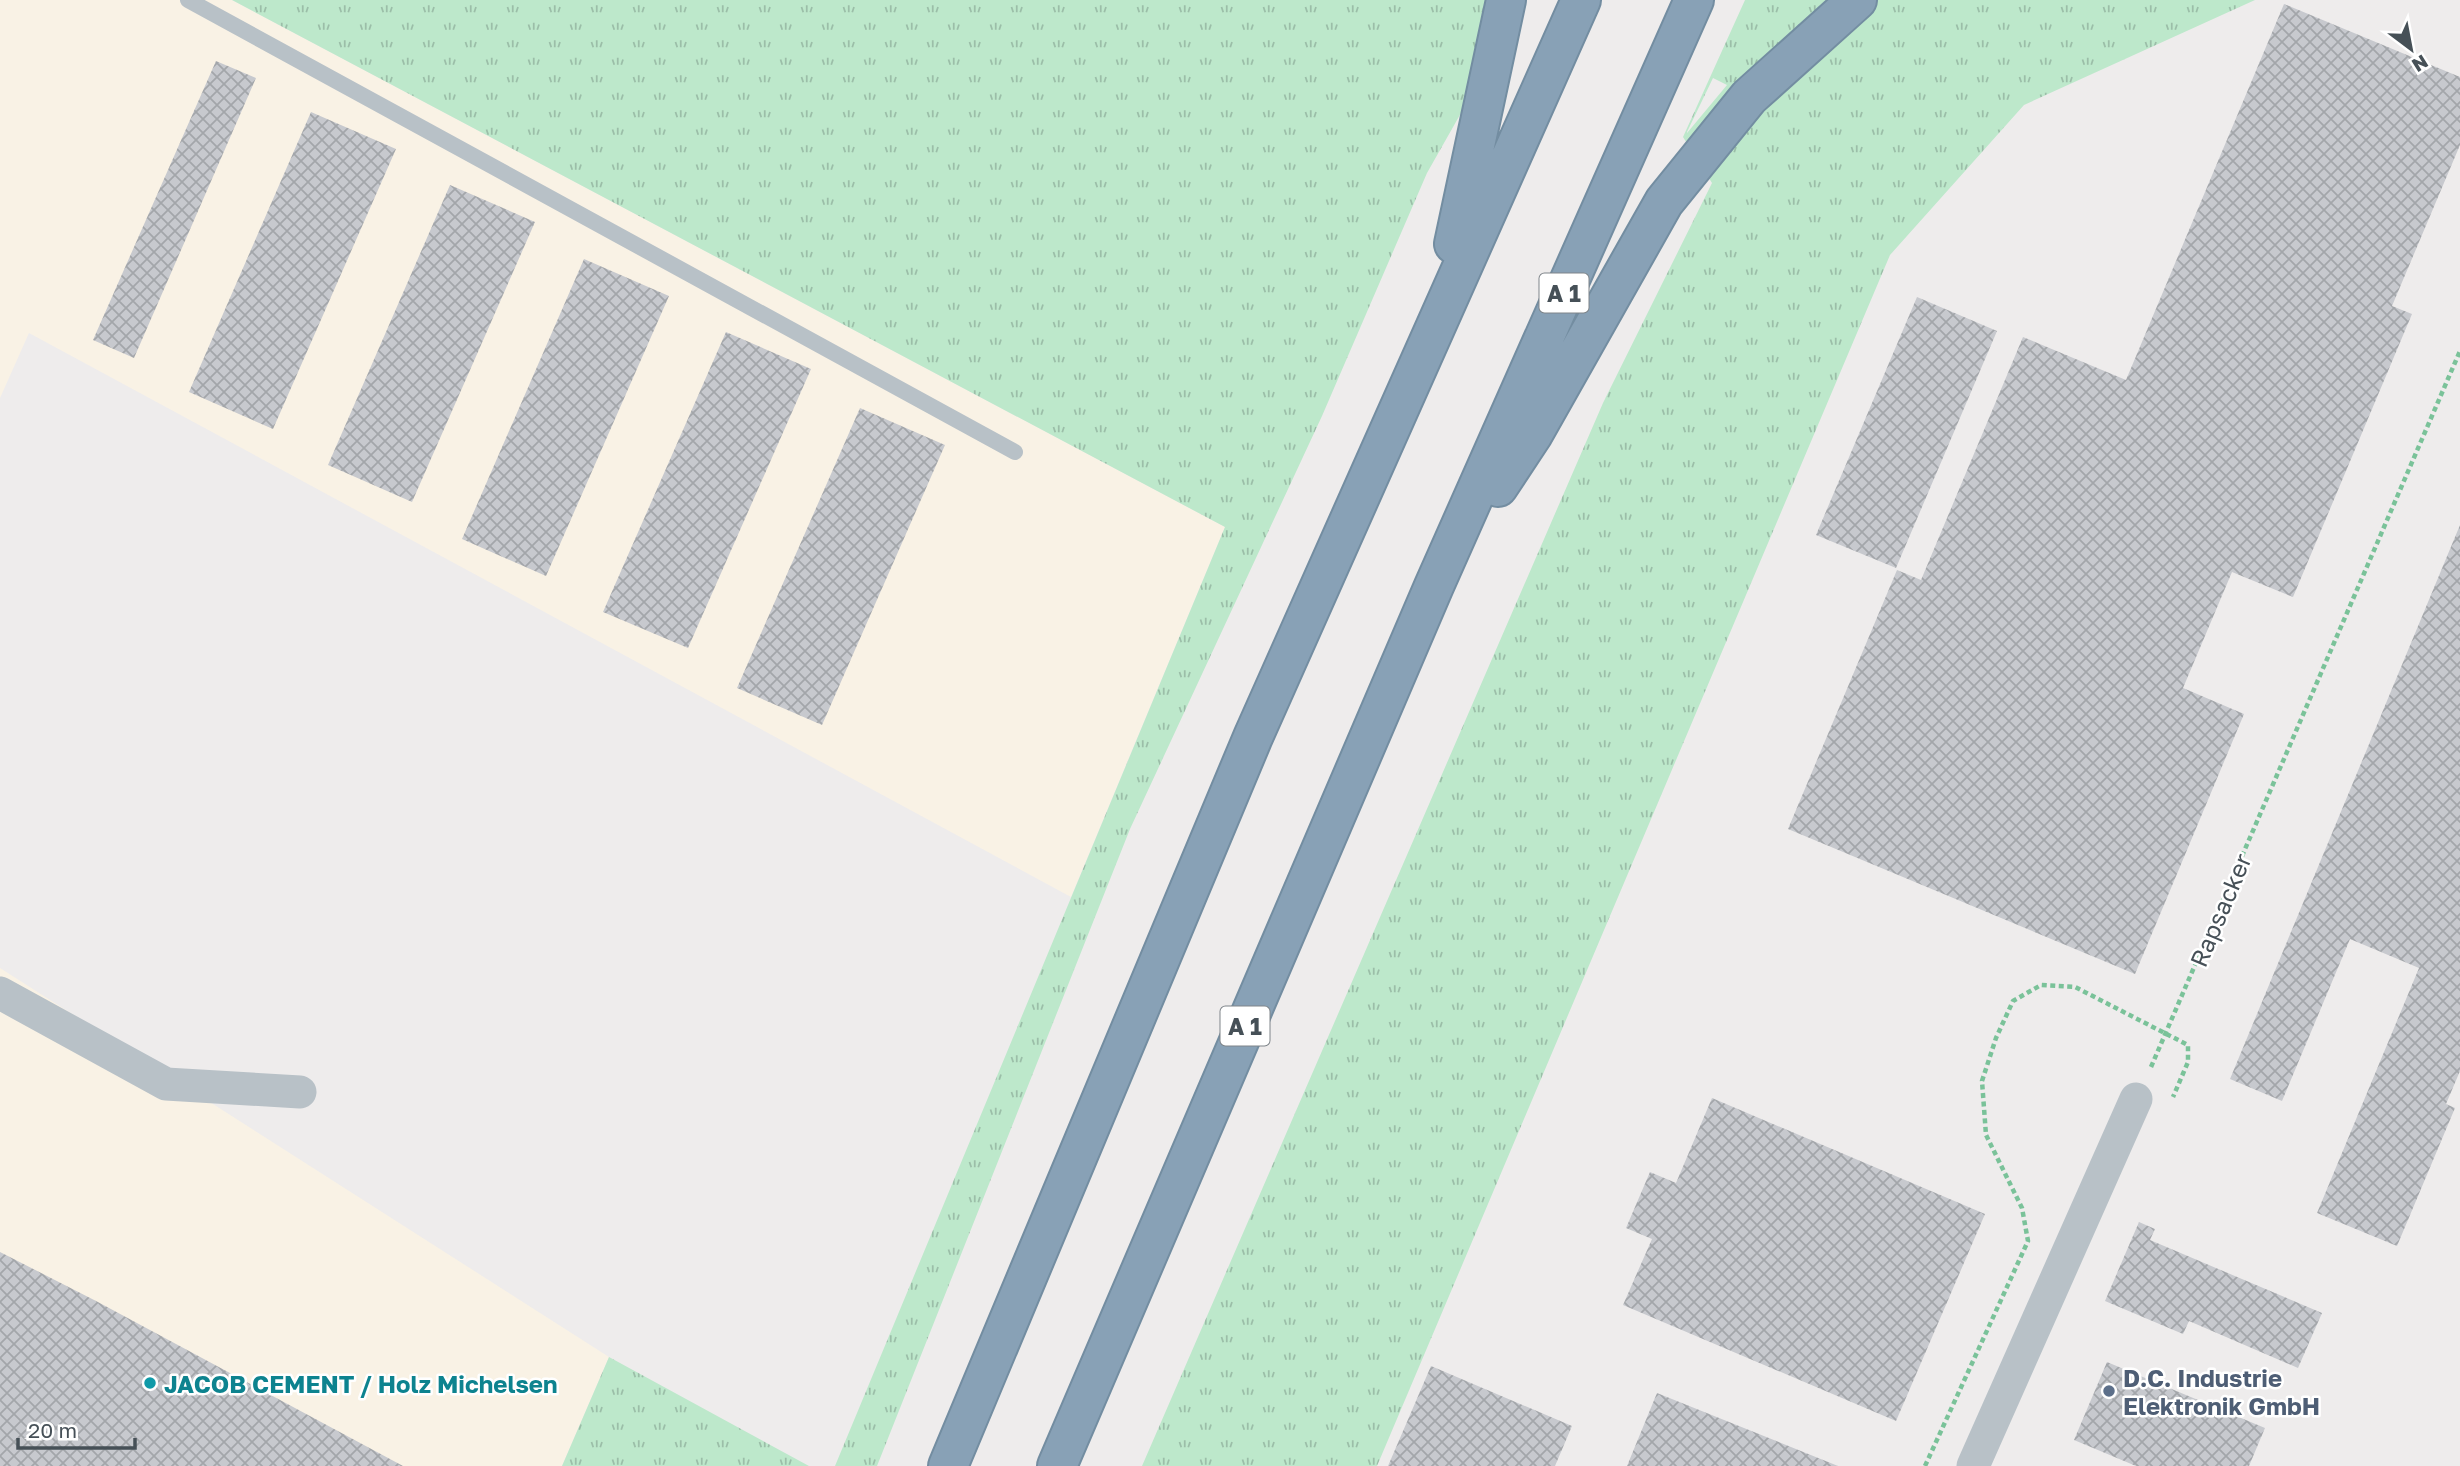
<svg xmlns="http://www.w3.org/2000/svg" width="2460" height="1466" viewBox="0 0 2460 1466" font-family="'Golos Text',sans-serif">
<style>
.commercial{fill:#f9f2e5}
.grass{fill:url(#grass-tufts);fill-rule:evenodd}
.building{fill:url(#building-cross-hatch)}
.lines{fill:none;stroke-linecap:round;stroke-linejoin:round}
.motorway-casing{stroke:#738da1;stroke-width:42}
.path{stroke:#7ac299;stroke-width:4.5;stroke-dasharray:5 3.5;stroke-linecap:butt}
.service{stroke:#b8c1c7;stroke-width:16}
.minor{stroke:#b8c1c7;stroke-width:33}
.motorway{stroke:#88a1b6;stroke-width:38}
.culture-dot{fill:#0f9aa8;stroke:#fff;stroke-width:2.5}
.service-dot{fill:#5c6f8a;stroke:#fff;stroke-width:2.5}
.labels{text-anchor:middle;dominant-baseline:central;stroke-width:5;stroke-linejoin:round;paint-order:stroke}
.shield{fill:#fff;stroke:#7e8489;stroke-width:2}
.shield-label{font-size:23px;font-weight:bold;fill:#465057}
.street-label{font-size:24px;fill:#465057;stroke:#fff}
.service-label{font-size:24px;font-weight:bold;fill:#4e5e75;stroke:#fff;text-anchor:start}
.culture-label{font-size:24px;font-weight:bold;fill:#0d838f;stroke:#fff;text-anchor:start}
</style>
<defs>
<pattern id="grass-tufts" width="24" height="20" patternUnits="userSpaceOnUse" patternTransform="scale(1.75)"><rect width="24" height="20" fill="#bde8cb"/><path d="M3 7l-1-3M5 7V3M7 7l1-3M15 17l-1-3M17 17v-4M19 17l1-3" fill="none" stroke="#9bbea8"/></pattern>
<pattern id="building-cross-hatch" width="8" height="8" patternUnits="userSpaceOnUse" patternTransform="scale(1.75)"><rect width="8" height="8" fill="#c7c9ce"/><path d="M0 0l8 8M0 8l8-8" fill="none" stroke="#a3a6aa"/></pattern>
</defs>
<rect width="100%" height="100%" fill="#eeecec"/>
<path class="commercial" d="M0,0H232L1225,527L1071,897L29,333L0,398Z
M0,968L609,1357L562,1466H0Z"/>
<path class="grass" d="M232,0H1525L1427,173L1322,416L1130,829L877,1466H835L1225,527Z
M1745,0H2255L2024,105L1890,255L1377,1466H1142L1603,403L1712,183L1683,137ZM1713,78L1727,85L1687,133V132Z
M609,1357L809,1466H562Z"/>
<path class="building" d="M2284,4L2460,77V145L2392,306L2412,314L2293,597L2232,572L2183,688L2244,714L2135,974L1788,829L1897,570L1921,580L2023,337L2126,380Z
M216,61L256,78L134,358L93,340Z
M311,112L396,149L273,429L189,392Z
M450,185L535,222L412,502L328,465Z
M584,259L669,296L546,576L462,539Z
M1917,297L1997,331L1896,568L1816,535Z
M726,332L811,369L688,648L603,612Z
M860,408L945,445L822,725L737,688Z
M2460,525V1071L2446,1104L2455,1108L2397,1246L2317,1213L2419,968L2350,939L2282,1101L2230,1079Z
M1712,1098L1985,1214L1896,1421L1623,1305L1652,1239L1626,1228L1650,1172L1676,1183Z
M2139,1222L2155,1229L2150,1240L2322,1313L2298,1368L2189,1321L2183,1334L2105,1301Z
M0,1252L96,1301L403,1466H0Z
M2107,1362L2265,1428L2249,1466H2136L2074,1440Z
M1431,1366L1572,1426L1555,1466H1388Z
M1657,1393L1838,1466H1627Z"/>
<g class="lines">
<defs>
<path id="motorway" d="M1454,244L1506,0
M1498,487L1533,434L1664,202L1749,97L1857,0
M948,1466L1253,737L1581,0
M1057,1466L1434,586L1694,0"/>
</defs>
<use href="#motorway" class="motorway-casing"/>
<path class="path" d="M2151,1067L2460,351
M1925,1466L2028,1241L2022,1208L1986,1135L1982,1081L1996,1038L2013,1001L2041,985L2075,987L2188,1045V1062L2173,1097"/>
<path class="service" d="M188,0L1015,452"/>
<path class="minor" d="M0,993L166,1084L300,1092
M1973,1466L2136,1099"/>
<use href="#motorway" class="motorway"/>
</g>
<circle class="culture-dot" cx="150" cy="1383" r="7"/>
<circle class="service-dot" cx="2109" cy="1391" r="7"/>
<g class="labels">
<g class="shield">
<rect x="1539.5" y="273.5" width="49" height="39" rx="5"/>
<rect x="1220.5" y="1006.5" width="49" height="39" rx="5"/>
</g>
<g class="shield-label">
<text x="1564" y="293">A 1</text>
<text x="1245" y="1026">A 1</text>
</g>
<g class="street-label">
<text transform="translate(2220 910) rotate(-67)">Rapsacker</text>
</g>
<g class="service-label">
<text x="2123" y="1377">D.C. Industrie<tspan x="2123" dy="28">Elektronik GmbH</tspan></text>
</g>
<g class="culture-label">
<text x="164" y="1383">JACOB CEMENT / Holz Michelsen</text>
</g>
</g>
<g transform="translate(2411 49) rotate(148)" stroke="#ffffff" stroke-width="5" paint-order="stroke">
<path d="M0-5L12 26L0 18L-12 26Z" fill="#465057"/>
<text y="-10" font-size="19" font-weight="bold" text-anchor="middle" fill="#465057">N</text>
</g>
<path d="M18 1438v10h117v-10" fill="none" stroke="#465057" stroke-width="3.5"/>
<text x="28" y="1438" font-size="21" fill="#465057" stroke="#ffffff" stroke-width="5" paint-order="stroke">20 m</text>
</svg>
